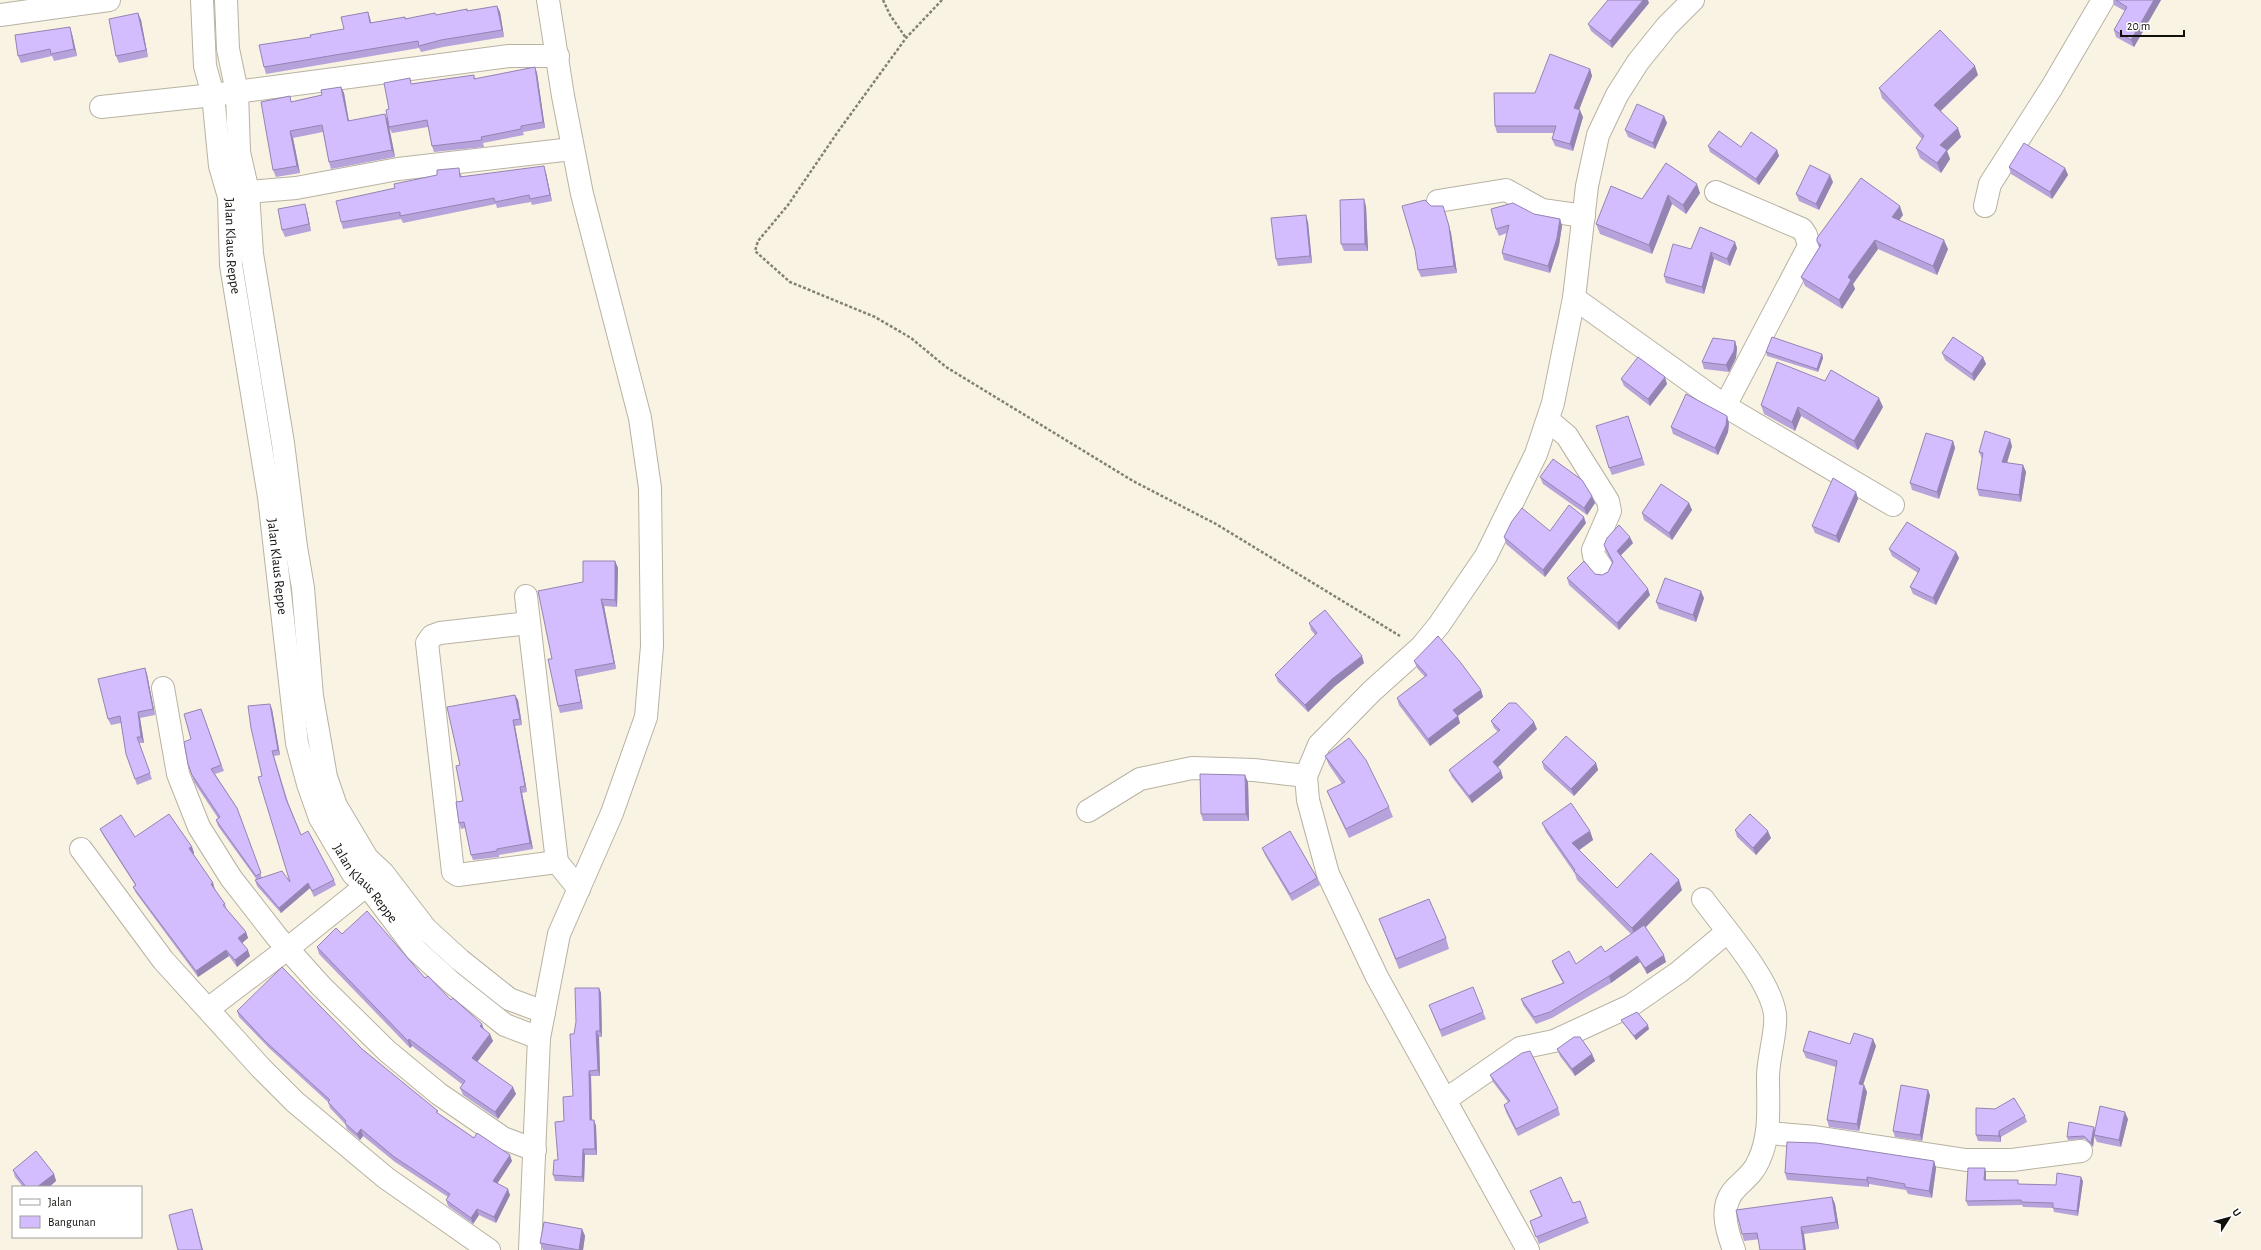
<svg xmlns="http://www.w3.org/2000/svg" width="2261" height="1250" viewBox="0 0 2261 1250" font-family="'Alegreya Sans',sans-serif">
<style>
.lines{fill:none;stroke-linecap:round;stroke-linejoin:round}
.minor-casing{stroke:#b8b2a3;stroke-width:24}
.path{stroke:#848075;stroke-width:2.5;stroke-dasharray:3 2;stroke-linecap:butt}
.minor{stroke:#fff;stroke-width:22}
.wall{fill:#b6a3db}
.shaded-wall{fill:#9484b2}
.building{fill:#d4bdff;stroke:#9484b2}
.labels{text-anchor:middle;dominant-baseline:central;stroke-width:4;stroke-linejoin:round;paint-order:stroke}
.street-label{font-size:14px;fill:#12100b;stroke:#fff}
</style>
<rect width="100%" height="100%" fill="#f9f3e3"/>
<g class="lines">
<defs>
<g id="minor">
<path id="s1" d="M202,0L205,66L213,95L220,166L229,197L231,265L269,497L297,743L308,784L320,818L353,874L367,885L416,950L451,982L505,1025L539,1038"/>
<path d="M226,0L228,49L237,92L239,152L248,192L252,254L283,443L296,547L303,588L312,696L326,777L336,806L367,858L383,873L426,929L460,960L509,999L544,1012"/>
<path d="M0,15L109,0"/>
<path d="M101,107L213,95L509,56H558"/>
<path d="M1716,192L1802,229L1806,235L1809,246L1725,406"/>
<path d="M234,196L248,192L296,188L398,169L572,149"/>
<path d="M1438,201L1506,190L1542,210L1584,216"/>
<path d="M1985,206L1990,184L2052,87L2103,0"/>
<path d="M1574,298L1725,406L1893,505"/>
<path d="M1548,420L1567,436L1608,501L1610,511L1593,550L1594,556L1603,569"/>
<path d="M526,596L557,862L579,889"/>
<path d="M529,623L440,633L432,636L427,643L453,872L458,875L557,862"/>
<path d="M163,688L178,774L199,827L231,878L277,937L321,986L387,1051L439,1094L503,1138L535,1150"/>
<path d="M1088,811L1140,779L1192,768L1254,770L1306,776"/>
<path d="M81,849L163,960L261,1068L295,1102L386,1178L489,1250"/>
<path d="M1703,899C1724,928 1770,979 1775,1014C1777,1032 1768,1057 1768,1077C1768,1105 1771,1134 1759,1160C1754,1172 1747,1177 1738,1186C1718,1204 1726,1229 1734,1250"/>
<path d="M208,1009L287,949L377,877"/>
<path d="M1445,1100L1520,1048L1554,1041L1630,1006L1679,972L1727,932"/>
<path d="M1768,1133L1815,1137L1966,1160H2012L2081,1151"/>
<path d="M530,1250L539,1038L559,934L612,813L646,717L652,646L650,488L640,418L582,194L563,96L548,0"/>
<path d="M1528,1250L1377,977L1328,874L1308,800L1306,776L1319,745L1372,691L1421,647L1439,625L1486,556L1536,454L1553,403L1574,298L1587,186L1598,135L1617,95L1638,62L1667,26L1693,0"/>
</g>
</defs>
<use href="#minor" class="minor-casing"/>
<path class="path" d="M883,0L890,15L906,38
M942,0L906,38L837,133L788,205L758,241L755,251L790,282L875,317L911,338L946,367L1133,481L1216,524L1400,636"/>
<use href="#minor" class="minor"/>
</g>
<path class="wall" d="M2113,0H2161L2134,47L2116,37L2114,30L2125,11L2114,5Z
M1649,3L1612,48L1591,31L1588,24Z
M497,6L500,12L504,37L443,47L421,52L419,48L266,74L264,67L311,37L344,29L370,18L371,23L436,15L467,9L468,11Z
M138,13L141,20L148,57L119,63L116,56Z
M72,34L77,56L54,61L52,56L21,63L18,56Z
M535,67L537,73L545,128L523,132L524,135L483,143L484,147L434,152L432,146L428,127L392,133L389,127V109L412,84L474,75L475,79Z
M1590,69L1592,76L1579,110L1583,117L1573,151L1555,146L1552,139L1554,133H1497L1495,126L1535,93Z
M1978,75L1941,111L1961,137L1947,151L1950,159L1941,173L1920,158L1916,148L1922,139L1882,98L1879,88Z
M341,87L344,93L349,121H388L395,157L331,169L329,162L323,132L293,138L300,173L276,177L273,170L292,102L322,95Z
M1664,116L1667,123L1655,149L1628,137L1625,130Z
M1708,146L1741,147L1777,150L1779,156L1759,185L1710,152Z
M1666,163L1700,193L1686,214L1672,204L1652,254L1600,234L1596,224L1642,199Z
M2009,167L2065,168L2068,175L2052,199L2011,174Z
M546,173L552,201L532,205L531,202L497,208L496,204L403,223L401,219L343,229L341,222L461,174L462,177Z
M1833,182L1819,210L1799,201L1796,194Z
M1366,206L1368,251H1344L1341,244Z
M1431,206L1445,213L1451,233L1457,273L1421,277L1418,270Z
M307,211L311,231L285,237L282,230Z
M1534,214L1560,219L1562,226L1559,245L1550,273L1504,260L1502,253L1507,233L1499,236L1496,229Z
M1903,215L1899,220L1948,249L1937,275L1878,249L1853,284L1855,289L1842,309L1805,286L1801,277L1819,248L1817,242Z
M1308,222L1312,263L1278,266L1276,259Z
M1737,248L1730,266L1714,259L1704,294L1666,283L1664,276L1691,249Z
M1735,341L1737,348L1736,358L1729,372L1704,369L1702,362Z
M1766,352L1822,354L1823,358L1818,372L1767,356Z
M1942,353L1983,357L1986,364L1974,381L1945,360Z
M1621,379L1667,384L1650,406L1624,386Z
M1761,405L1883,407L1858,450L1801,416L1795,431L1764,414Z
M1628,416L1645,465L1612,475L1609,468Z
M1729,423L1728,432L1718,455L1673,434L1671,427Z
M1953,441L1955,448L1939,499L1912,490L1910,483Z
M2012,446L2007,463L2023,465L2026,472L2021,502L1979,496L1977,489L1982,459L1979,452Z
M1540,477L1595,503L1587,515L1543,484Z
M1856,492L1858,499L1839,543L1815,533L1812,526Z
M1689,503L1692,510L1672,540L1644,520L1642,513Z
M1586,523L1545,577L1506,544L1504,537L1550,531Z
M1633,543L1621,555L1650,595L1619,630L1569,585L1567,578L1595,574L1602,575L1608,572L1612,563L1606,551L1604,545Z
M1889,549L1956,552L1959,558L1936,605L1913,594L1910,587L1918,573L1892,556Z
M615,561L618,568L617,607L604,606L616,669L577,677L583,709L560,713L558,706L583,582Z
M1704,598L1696,622L1659,609L1656,602Z
M1309,623L1364,663L1335,686L1308,712L1278,682L1275,675L1315,635L1311,630Z
M1414,661L1481,690L1483,697L1458,716L1460,723L1430,746L1399,705L1397,698L1425,677L1417,668Z
M145,668L147,674L155,715L140,718L144,743H139L152,779L137,785L126,754L121,723L111,725L108,719Z
M518,700L522,725L515,726L527,792L522,793L533,849L499,855V857L473,860L471,855L465,828L461,829L459,823L463,801L460,765Z
M201,709L224,771L215,774L237,808L262,878L290,882L262,776L272,709L280,755L274,756L288,802L301,835L334,880L336,885L314,897L310,888L281,913L257,886L255,880H257L218,826L216,820L218,818L194,782L188,764L191,739Z
M1491,721L1537,729L1498,767L1503,778L1472,803L1452,777L1449,770L1498,732L1494,728Z
M1325,756L1389,807L1393,817L1349,838L1331,800L1327,791L1342,784L1329,765Z
M1542,762L1596,763L1598,770L1574,796L1544,769Z
M1248,782L1249,821H1203L1201,814Z
M1542,823L1590,831L1593,840L1579,850L1617,888L1682,890L1645,928L1666,962L1647,974L1640,962L1611,983L1552,1018L1536,1024L1523,1005L1521,999L1563,983L1554,967L1552,961L1576,964L1605,952L1631,934L1577,880L1575,874L1546,832Z
M100,829L135,837L192,847L194,853L193,854L213,883L215,890L225,904L227,910L246,932L248,938L242,943L250,956L237,967L229,956L198,977L136,893L133,887L135,885L103,835Z
M1735,830L1771,838L1756,855L1737,837Z
M1262,848L1317,878L1320,885L1292,901L1265,855Z
M1379,919L1446,938L1449,949L1399,969Z
M342,934L425,978L451,1000L482,1024L484,1029L493,1041L477,1061L516,1094L498,1119L463,1095L460,1088L463,1085L412,1046L410,1048L319,954L317,947Z
M599,988L601,993L602,1037H599L600,1076H591L592,1120H594L596,1126L597,1155H585L584,1182L555,1181L553,1175L558,1160L564,1121L573,1096L574,1034Z
M1429,1005L1483,1012L1486,1019L1442,1037Z
M237,1011L362,1049L439,1114L474,1138L512,1161L497,1184L510,1195L496,1223L479,1215L473,1224L448,1206L446,1200L448,1197L395,1162L363,1136L360,1140L347,1129L345,1124L330,1108L328,1102L269,1048L239,1017Z
M1621,1020L1649,1029L1636,1040L1623,1023Z
M1850,1044L1876,1046L1863,1085L1867,1092L1859,1131L1829,1127L1827,1120L1836,1067L1806,1058L1803,1051Z
M1557,1049L1592,1054L1595,1061L1575,1076L1560,1056Z
M1490,1075L1558,1108L1560,1115L1518,1136L1506,1112L1504,1105L1508,1102L1493,1082Z
M1930,1095L1922,1141L1895,1137L1893,1131Z
M2025,1116L2027,1122L2001,1137V1142L1978,1141L1976,1135Z
M2128,1119L2121,1147L2097,1142L2094,1136L2093,1147L2085,1139L2068,1140L2067,1137L2095,1130Z
M1934,1161L1936,1168L1932,1198L1908,1194L1906,1190L1869,1184V1187L1787,1180L1785,1173Z
M13,1170L54,1174L56,1181L49,1187H23L15,1177Z
M1986,1172V1180L2019,1184L2056,1185L2083,1181L2078,1216L2054,1212L2053,1208L2023,1207L2022,1205L1968,1206L1966,1201Z
M1530,1191L1573,1203L1580,1201L1589,1223L1539,1244L1530,1221L1541,1216Z
M1832,1197L1835,1204L1839,1229L1804,1234L1744,1241L1742,1234Z
M582,1229L585,1236L583,1250H543L540,1243Z"/>
<path class="shaded-wall" d="M1643,0H1648L1649,3L1612,48L1610,41Z
M2154,0H2161L2134,47L2131,40Z
M497,6L500,12L504,37L502,30Z
M368,12L370,18L372,30L370,23Z
M138,13L141,20L148,57L146,50Z
M70,27L72,34L77,56L74,49Z
M1975,66L1978,75L1937,114L1934,105Z
M535,67L537,73L545,128L543,122Z
M1590,69L1592,76L1577,115L1574,108Z
M341,87L344,93L350,128L348,121Z
M1580,110L1583,117L1573,151L1570,144Z
M385,114L388,121L395,157L392,150Z
M1664,116L1667,123L1655,149L1653,143Z
M1958,128L1961,137L1947,151L1950,159L1941,173L1937,163L1940,145Z
M290,131L293,138L300,173L297,166Z
M1777,150L1779,156L1759,185L1756,179Z
M544,166L546,173L552,201L550,195Z
M2065,168L2068,175L2052,199L2050,192Z
M1830,175L1833,182L1819,210L1816,204Z
M1697,184L1700,193L1686,214L1683,205Z
M1668,195L1672,204L1652,254L1649,245Z
M1364,199L1366,206L1368,251L1365,244Z
M305,204L307,211L311,231L309,224Z
M1443,206L1451,233L1457,273L1454,266Z
M1900,206L1903,215L1895,226L1892,217Z
M1306,215L1308,222L1312,263L1310,256Z
M1560,219L1562,226L1559,245L1550,273L1548,266Z
M1875,240L1878,249L1853,284L1855,289L1842,309L1839,300L1848,277Z
M1944,240L1948,249L1937,275L1933,266Z
M1735,242L1737,248L1730,266L1727,259Z
M1711,252L1714,259L1704,294L1702,287Z
M1735,341L1737,348L1736,358L1729,372L1726,365Z
M1822,354L1823,358L1818,372L1817,369Z
M1983,357L1986,364L1974,381L1972,374Z
M1665,377L1667,384L1650,406L1648,399Z
M1879,398L1883,407L1858,450L1854,441Z
M1798,407L1801,416L1795,431L1792,422Z
M1727,416L1729,423L1728,432L1718,455L1715,448Z
M2010,439L2012,446L2005,469L2002,462Z
M1953,441L1955,448L1939,499L1937,492Z
M2023,465L2026,472L2021,502L2019,495Z
M1856,492L1858,499L1839,543L1836,536Z
M1592,496L1595,503L1587,515L1584,508Z
M1689,503L1692,510L1672,540L1669,533Z
M1584,517L1586,523L1545,577L1543,570Z
M1630,537L1633,543L1619,557L1617,551Z
M1956,552L1959,558L1936,605L1933,598Z
M615,561L618,568L617,607L615,600Z
M1648,589L1650,595L1619,630L1617,623Z
M1701,591L1704,598L1696,622L1693,615Z
M601,599L604,606L616,669L614,663Z
M1362,656L1364,663L1335,686L1308,712L1305,705L1332,679Z
M145,668L147,674L155,715L153,709Z
M575,670L577,677L583,709L581,702Z
M1481,690L1483,697L1456,717L1453,710Z
M515,695L518,700L522,725L520,719Z
M270,704L272,709L280,755L278,750Z
M138,712L140,718L144,743L141,737Z
M1458,716L1460,723L1430,746L1428,739Z
M513,720L515,726L527,792L525,786Z
M1534,722L1537,729L1496,769L1493,762Z
M1596,763L1598,770L1574,796L1571,789Z
M1501,771L1503,778L1472,803L1469,796Z
M1245,775L1248,782L1249,821L1246,814Z
M520,787L522,793L533,849L530,843Z
M1590,831L1593,840L1575,853L1572,843Z
M1768,831L1771,838L1756,855L1753,848Z
M192,847L194,853L192,855L189,848Z
M1679,880L1682,890L1635,938L1632,928Z
M213,883L215,890L214,891L211,884Z
M308,883L310,888L281,913L279,908Z
M246,932L248,938L241,944L238,938Z
M226,950L229,956L198,977L196,971Z
M248,950L250,956L237,967L235,960Z
M1664,955L1666,962L1647,974L1645,968Z
M1637,956L1640,962L1611,983L1609,976Z
M599,988L601,993L602,1037L600,1031Z
M482,1024L484,1031L480,1026Z
M1648,1025L1649,1029L1636,1040L1634,1036Z
M596,1031L599,1037L600,1076L598,1070Z
M490,1034L493,1041L475,1065L472,1058Z
M409,1039L412,1046L410,1048L408,1041Z
M1873,1039L1876,1046L1861,1091L1859,1084Z
M1592,1054L1595,1061L1575,1076L1572,1069Z
M589,1071L591,1076L592,1126L590,1120Z
M1864,1085L1867,1092L1859,1131L1857,1124Z
M513,1087L516,1094L498,1119L495,1112Z
M1928,1090L1930,1095L1922,1141L1920,1135Z
M2125,1112L2128,1119L2121,1147L2119,1140Z
M594,1120L596,1126L597,1155L595,1149Z
M2094,1127L2095,1131L2093,1147L2091,1143Z
M361,1129L363,1136L360,1140L357,1134Z
M1999,1131L2001,1137V1142L1999,1136Z
M583,1149L585,1155L584,1182L582,1177Z
M510,1155L512,1161L495,1187L493,1181Z
M1934,1161L1936,1168L1932,1198L1929,1191Z
M1985,1168L1986,1172V1185L1984,1180Z
M54,1174L56,1181L49,1187H37Z
M1867,1177L1869,1184V1187L1867,1180Z
M2081,1177L2083,1181L2078,1216L2077,1211Z
M508,1189L510,1195L496,1223L494,1217Z
M1832,1197L1835,1204L1839,1229L1836,1222Z
M192,1209L194,1216L203,1250H202Z
M477,1209L479,1215L473,1224L471,1218Z
M1801,1227L1804,1234L1806,1250H1804Z
M582,1229L585,1236L583,1250H579Z"/>
<path class="building" d="M1608,0H1643L1610,41L1588,24Z
M2116,0H2154L2131,40L2114,30L2127,7Z
M497,6L502,30L441,40L419,46L418,41L264,67L259,45L311,37L310,35L344,29L341,17L368,12L370,23L405,17V19L435,13L436,15L467,9V11Z
M138,13L146,50L116,56L109,19Z
M70,27L74,49L51,54L50,49L18,56L15,35Z
M1940,30L1975,66L1934,105L1958,128L1940,145L1947,150L1937,163L1916,148L1924,136L1879,88Z
M1550,54L1590,69L1574,108L1580,110L1570,144L1552,139L1556,126H1495L1494,93H1535Z
M535,67L543,122L521,126V129L481,137L482,140L432,146L427,120L389,127L386,110L389,109L384,83L410,78L411,84L474,75V79Z
M341,87L348,121L385,114L392,150L329,162L322,125L290,131L297,166L273,170L261,102L290,96L291,102L322,95L321,90Z
M1637,104L1664,116L1653,143L1625,130Z
M1719,131L1741,147L1751,132L1777,150L1756,179L1708,146Z
M2024,143L2065,168L2050,192L2009,167Z
M1666,163L1697,184L1683,205L1668,195L1649,245L1596,224L1611,186L1642,199Z
M1810,165L1830,175L1816,204L1796,194Z
M544,166L550,195L530,199L529,195L495,202L494,198L400,216V212L341,222L336,201L395,188L394,184L437,175V170L459,168L460,177Z
M1861,178L1900,206L1892,217L1944,240L1933,266L1875,240L1848,277L1851,280L1839,300L1801,277L1821,245L1817,242V238Z
M1364,199L1365,244H1341L1340,200Z
M1425,200L1431,206H1443L1449,226L1454,266L1418,270L1415,250L1402,206Z
M1513,203L1534,214L1560,219L1557,238L1548,266L1502,253L1509,225L1496,229L1491,209Z
M305,204L309,224L282,230L278,209Z
M1306,215L1310,256L1276,259L1271,218Z
M1700,227L1735,242L1727,259L1711,252L1702,287L1664,276L1673,244L1691,249Z
M1772,337L1822,354L1817,369L1766,352Z
M1953,337L1983,357L1972,374L1942,353Z
M1713,338L1735,341L1734,351L1726,365L1702,362Z
M1638,357L1665,377L1648,399L1621,379Z
M1777,362L1825,381L1831,370L1879,398L1854,441L1798,407L1792,422L1761,405Z
M1686,394L1727,416L1726,425L1715,448L1671,427Z
M1628,416L1642,458L1609,468L1596,426Z
M1985,431L2010,439L2002,462L2023,465L2019,495L1977,489L1983,453L1979,452Z
M1926,433L1953,441L1937,492L1910,483Z
M1553,459L1582,480L1592,496L1584,508L1540,477Z
M1833,478L1856,492L1836,536L1812,526Z
M1661,484L1689,503L1669,533L1642,513Z
M1569,505L1584,517L1543,570L1504,537L1512,521L1522,508L1550,531Z
M1907,522L1956,552L1933,598L1910,587L1920,569L1889,549Z
M1619,525L1630,537L1617,551L1648,589L1617,623L1567,578L1584,561L1595,574L1602,575L1608,572L1613,562L1604,545L1607,538Z
M583,561H615V600L601,599L614,663L575,670L581,702L558,706L548,659H552L538,591L583,582Z
M1665,578L1701,591L1693,615L1656,602Z
M1325,610L1362,656L1332,679L1305,705L1275,675L1317,633L1309,623Z
M1438,636L1461,663L1481,690L1453,710L1458,716L1428,739L1397,698L1427,675L1414,661Z
M145,668L153,709L138,712L141,737H137L150,773L135,779L126,754L120,716L108,719L98,679Z
M515,695L520,719L513,720L525,786L520,787L530,843L497,849V851L471,855L464,822L459,823L456,802L463,801L456,766L460,765L447,707Z
M1509,703H1516L1534,722L1493,762L1501,771L1469,796L1449,770L1500,730L1491,721Z
M270,704L278,750L272,751L286,799L301,835L308,831L334,880L312,891L308,883L279,908L255,880L282,871L290,882L258,777L262,776L251,728L248,706Z
M201,709L221,765L211,769L237,808L261,873L256,876L216,820L220,817L192,775L188,764L184,742L191,739L184,714Z
M1566,736L1596,763L1571,789L1542,762Z
M1349,738L1366,760L1389,807L1346,829L1327,791L1345,782L1325,756Z
M1200,774L1245,775L1246,814H1201Z
M1571,803L1590,831L1572,843L1617,888L1651,853L1679,880L1632,928L1574,871L1575,870L1542,823Z
M169,814L192,847L189,848L213,883L211,884L225,904L223,905L246,932L238,938L248,950L235,960L226,950L196,971L133,887L136,885L100,829L121,815L135,837Z
M1750,814L1768,831L1753,848L1735,830Z
M1290,831L1317,878L1290,894L1262,848Z
M1429,899L1446,938L1396,959L1379,919Z
M367,911L425,978L428,976L451,1000L453,998L482,1024L480,1026L490,1034L472,1058L513,1087L495,1112L460,1088L465,1081L409,1039L408,1041L317,947L336,928L342,934Z
M1644,925L1664,955L1645,968L1637,956L1609,976L1550,1012L1534,1017L1521,999L1564,983L1552,961L1569,951L1576,964L1601,946L1605,952Z
M282,967L362,1049L438,1111L436,1112L474,1138L477,1133L510,1155L493,1181L508,1189L494,1217L477,1209L471,1218L446,1200L450,1194L393,1156L361,1129L357,1134L345,1123L346,1121L328,1102L330,1100L266,1042L237,1011Z
M1473,987L1483,1012L1440,1030L1429,1005Z
M575,988H599L600,1031H596L598,1070L589,1071L590,1120H594L595,1149H583L582,1177L553,1175L554,1160H558L555,1122L564,1121L563,1097L573,1096L570,1034H574L576,1022Z
M1637,1012L1648,1025L1634,1036L1621,1020Z
M1809,1031L1850,1044L1854,1033L1873,1039L1859,1084L1864,1085L1857,1124L1827,1120L1837,1061L1803,1051Z
M1574,1037H1580L1592,1054L1572,1069L1557,1049Z
M1530,1051L1558,1108L1516,1129L1504,1105L1510,1101L1490,1075L1522,1053Z
M1901,1085L1928,1090L1920,1135L1893,1131Z
M2014,1098L2025,1116L1999,1131V1136L1976,1135V1108L1995,1109Z
M2100,1106L2125,1112L2119,1140L2094,1135Z
M2069,1122L2094,1127L2091,1143L2084,1136L2067,1137Z
M1787,1142L1817,1143L1934,1161L1929,1191L1905,1187V1184L1867,1177V1180L1785,1173Z
M36,1151L54,1174L37,1187H26L13,1170Z
M1968,1168H1985L1984,1180H2018V1184L2056,1185L2057,1173L2081,1177L2077,1211L2053,1208V1203L2021,1202V1200L1966,1201Z
M1561,1177L1573,1203L1580,1201L1586,1217L1536,1237L1530,1221L1542,1216L1530,1191Z
M1832,1197L1836,1222L1801,1227L1804,1250H1760L1757,1233L1742,1234L1736,1210Z
M192,1209L202,1250H178L169,1215Z
M544,1222L582,1229L579,1250L540,1243Z"/>
<g class="labels">
<g class="street-label">
<text stroke="none"><textPath href="#s1" startOffset="249">Jalan Klaus Reppe</textPath></text>
<text stroke="none"><textPath href="#s1" startOffset="573">Jalan Klaus Reppe</textPath></text>
<text stroke="none"><textPath href="#s1" startOffset="909">Jalan Klaus Reppe</textPath></text>
</g>
</g>
<rect x="12" y="1186" width="130" height="52" fill="#ffffff" stroke="#a09f9d"/>
<rect x="20" y="1199" width="20" height="6" fill="#ffffff" stroke="#a09f9d"/>
<text x="48" y="1206" font-size="12" fill="#12100b">Jalan</text>
<rect x="20" y="1216" width="20" height="12" fill="#d4bdff" stroke="#a09f9d"/>
<text x="48" y="1226" font-size="12" fill="#12100b">Bangunan</text>
<g transform="translate(2229 1218) rotate(54)" stroke="#ffffff" stroke-width="3" paint-order="stroke">
<path d="M0-3L7 15L0 10L-7 15Z" fill="#12100b"/>
<text y="-6" font-size="11" font-weight="bold" text-anchor="middle" fill="#12100b">U</text>
</g>
<path d="M2121 30v6h63v-6" fill="none" stroke="#12100b" stroke-width="2"/>
<text x="2127" y="30" font-size="12" fill="#12100b" stroke="#ffffff" stroke-width="3" paint-order="stroke">20 m</text>
</svg>
